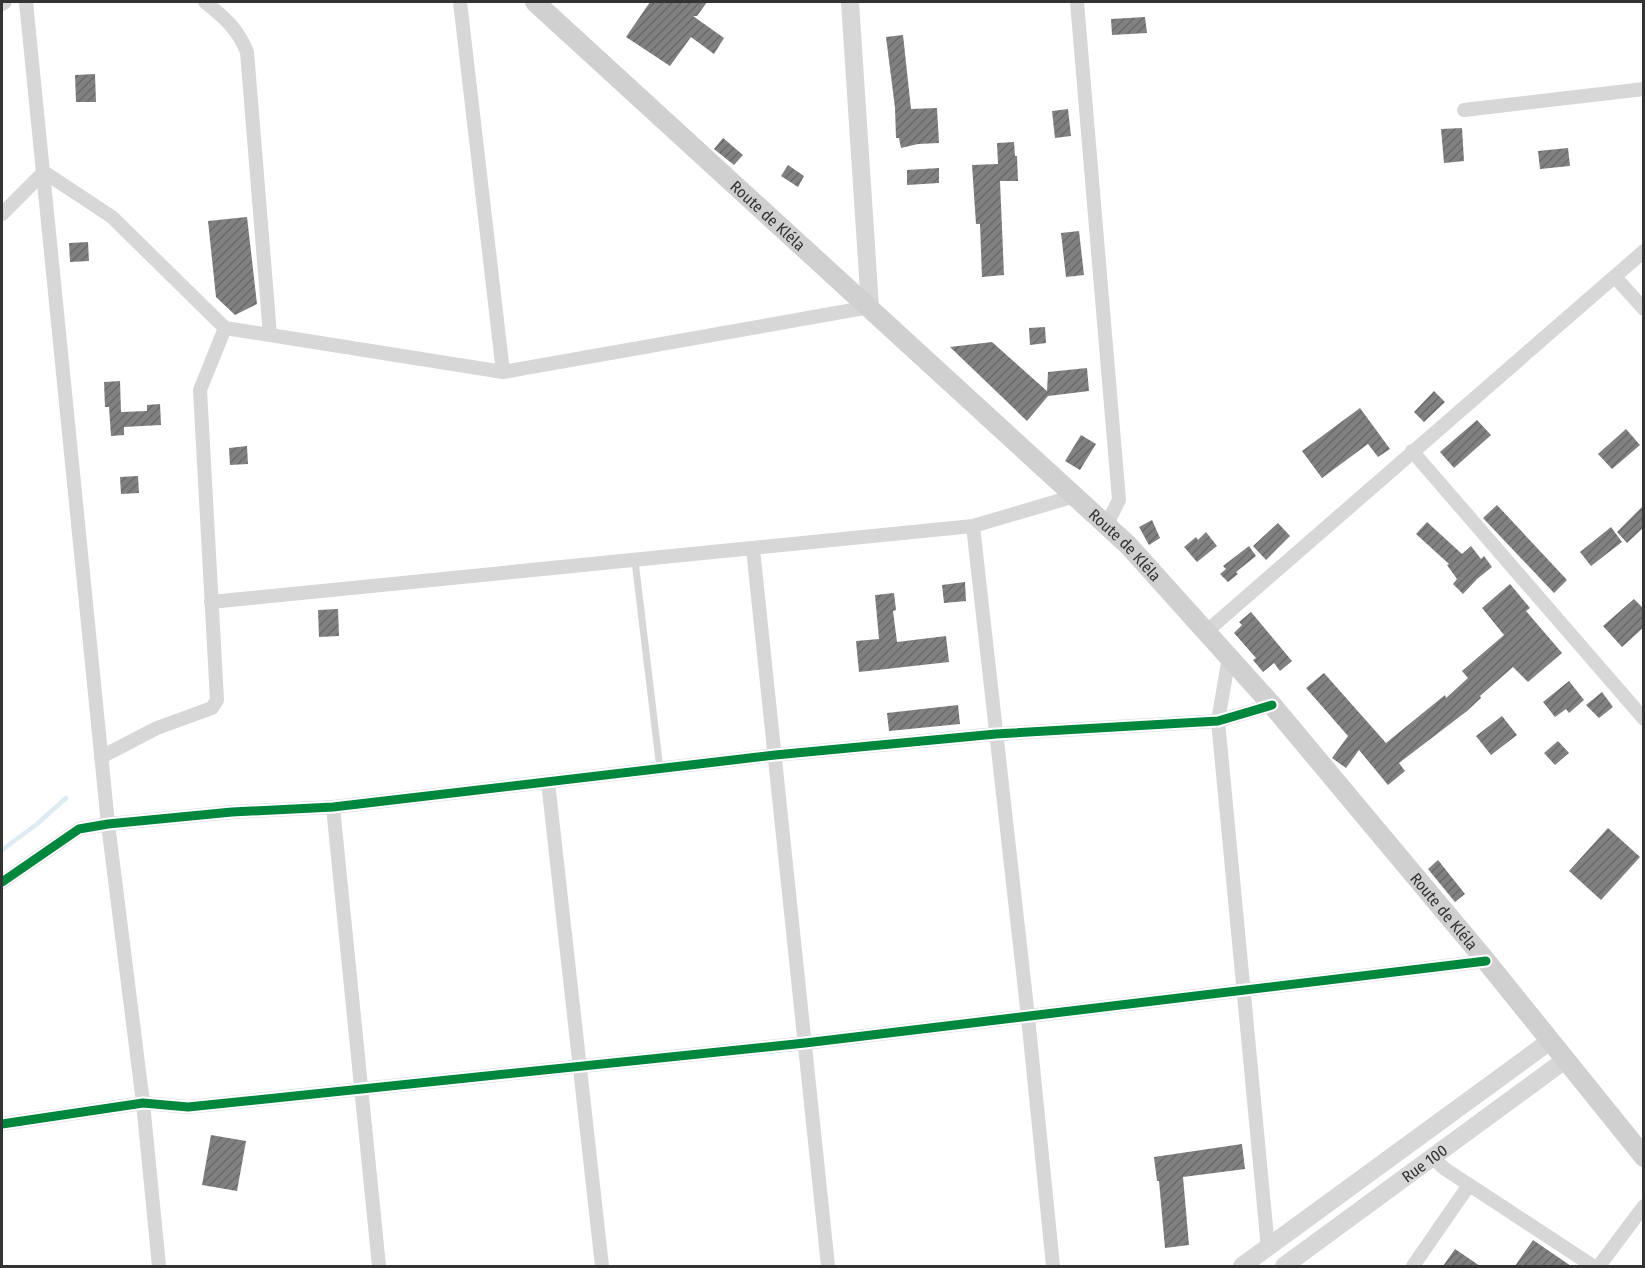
<svg xmlns="http://www.w3.org/2000/svg" width="1645" height="1268" viewBox="0 0 1645 1268" font-family="'Fira Sans Condensed',sans-serif">
<style>
.lines{fill:none;stroke-linecap:round;stroke-linejoin:round}
.stream{stroke:#ddebf3;stroke-width:4.5}
.building{fill:url(#building-hatch)}
.service{stroke:#d7d7d7;stroke-width:7}
.minor{stroke:#d7d7d7;stroke-width:14}
.tertiary{stroke:#d7d7d7;stroke-width:18}
.secondary{stroke:#d0d0d0;stroke-width:20}
.cycleway-casing{stroke:#fff;stroke-width:13}
.cycleway{stroke:#00873e;stroke-width:9}
.labels{text-anchor:middle;dominant-baseline:central;stroke-width:6;stroke-linejoin:round;paint-order:stroke}
.street-label{font-size:16px;fill:#333;stroke:#fff}
</style>
<defs>
<pattern id="building-hatch" width="6" height="6" patternUnits="userSpaceOnUse" patternTransform="scale(1.5)"><rect width="6" height="6" fill="#818181"/><path d="M-1 1l2-2M0 6l6-6M5 7l2-2" fill="none" stroke="#6a6a6a"/></pattern>
</defs>
<rect width="100%" height="100%" fill="#fff"/>
<g class="lines">
<path class="stream" d="M2,850L37,824L66,798"/>
</g>
<path class="building" d="M650,2H707L697,16H693L724,38L714,54L691,37L670,66L626,37Z
M1145,17L1147,33L1112,35L1111,19Z
M903,35L911,109L937,108L939,143L918,144L901,148L899,138H896L895,108L886,37Z
M95,74L96,102H76L75,75Z
M1068,109L1071,136L1055,138L1052,111Z
M1462,128L1464,161L1444,163L1441,129Z
M723,138L743,155L734,165L714,149Z
M1014,142L1015,156H1017L1018,181H1000L1004,275L982,277L980,224H976L972,165L998,164L997,143Z
M1568,148L1570,166L1540,169L1538,151Z
M788,165L804,176L798,187L781,176Z
M939,168V183L907,185V170Z
M247,217L257,304L235,315L216,297L208,221Z
M1079,231L1084,275L1066,277L1061,233Z
M88,242L89,261L70,262L69,243Z
M1045,327L1046,343L1030,345L1029,328Z
M992,342L1047,391L1048,372L1087,368L1089,391L1048,396L1027,421L950,347Z
M120,381L121,412L147,411V405L160,404L161,425L124,427V435L111,436L109,407H105L104,382Z
M1434,391L1445,402L1424,422L1414,412Z
M1360,408L1390,449L1378,457L1368,444L1322,478L1302,451Z
M1477,420L1491,435L1454,468L1440,452Z
M1626,429L1640,445L1612,469L1598,454Z
M1081,435L1096,444L1080,470L1065,461Z
M247,446L248,464L230,465L229,448Z
M138,476L139,493L121,494L120,477Z
M1497,505L1567,580L1554,593L1483,518Z
M1644,505V527L1627,543L1617,532Z
M1152,520L1160,538L1149,545L1139,527Z
M1427,522L1462,554L1471,546L1481,559L1484,556L1492,567L1477,579L1463,594L1453,584L1457,579L1447,565L1449,564L1416,534Z
M1278,523L1290,536L1266,560L1253,546Z
M1611,527L1622,542L1591,566L1580,552Z
M1206,532L1217,546L1197,562L1184,547L1196,537L1198,540Z
M1249,546L1256,556L1236,572L1238,574L1228,582L1220,574L1226,569L1223,566Z
M965,582L966,601L944,603L942,585Z
M1510,584L1530,608L1526,611L1562,653L1528,682L1513,667L1480,696L1481,698L1467,711L1399,763L1405,771L1388,785L1359,750L1346,768L1332,758L1348,736L1306,688L1324,673L1386,743L1445,695L1446,698L1468,678L1462,671L1504,635L1482,608Z
M894,593L896,610L893,611L897,642L946,636L949,662L859,672L856,641L879,639L875,595Z
M1634,599L1644,609V627L1622,647L1603,626Z
M338,609L339,636L319,637L318,610Z
M1251,612L1292,661L1280,671L1274,663L1263,672L1253,660L1256,658L1234,633L1242,625L1239,622Z
M1569,681L1584,700L1569,713L1566,709L1555,717L1543,702Z
M1602,692L1613,707L1599,718L1586,705Z
M958,705L960,724L889,731L887,713Z
M1502,716L1517,735L1491,755L1476,736Z
M1558,741L1569,753L1555,765L1544,753Z
M1608,828L1640,857L1601,900L1569,871Z
M1438,860L1465,894L1455,902L1428,869Z
M211,1135L246,1141L237,1191L202,1185Z
M1242,1144L1245,1169L1183,1177L1189,1245L1165,1248L1159,1181H1157L1154,1157Z
M1533,1240L1571,1266H1515Z
M1455,1249L1480,1266H1443Z"/>
<g class="lines">
<path class="service" d="M635,561L660,769"/>
<path class="minor" d="M26,2L108,824L143,1103L159,1266
M205,2C224,17 238,29 247,52L270,335
M460,2L503,372
M1077,2L1119,500L1107,524
M2,4L5,2
M1464,110L1644,89
M2,214L44,172L112,217L225,328L270,335L503,372L870,307
M1615,277L1644,309
M1412,451L1644,719
M973,526L1028,1017L1053,1266
M753,549L828,1266
M211,602L973,526L1075,496
M1207,631L1644,251
M1229,657L1218,721L1268,1248
M101,757L157,728L212,708L217,700L200,390L225,328
M548,782L602,1266
M333,807L379,1266
M2,882L79,829L108,824L232,812L333,807L775,755L996,734L1218,721L1272,705
M2,1124L143,1103L188,1107L805,1043L1486,961
M1433,1158L1445,1169L1593,1266
M1413,1266L1469,1185
M1599,1266L1644,1206"/>
<g class="tertiary">
<path d="M850,2L870,307"/>
<path d="M1242,1266L1550,1041"/>
<path id="s1" d="M1284,1266L1565,1060"/>
</g>
<path class="secondary" id="s2" d="M535,2L1128,545L1272,705L1486,961L1644,1157"/>
<defs>
<path id="cycleway" d="M2,882L79,829L108,824L232,812L333,807L775,755L996,734L1218,721L1272,705
M2,1124L143,1103L188,1107L805,1043L1486,961"/>
</defs>
<use href="#cycleway" class="cycleway-casing"/>
<use href="#cycleway" class="cycleway"/>
</g>
<g class="labels">
<g class="street-label">
<text stroke="none"><textPath href="#s2" startOffset="316">Route de Kléla</textPath></text>
<text stroke="none"><textPath href="#s2" startOffset="802">Route de Kléla</textPath></text>
<text stroke="none"><textPath href="#s2" startOffset="1288">Route de Kléla</textPath></text>
<text stroke="none"><textPath href="#s1" startOffset="174">Rue 100</textPath></text>
</g>
</g>
<rect width="1645" height="1268" fill="none" stroke="#333333" stroke-width="6"/>
</svg>
